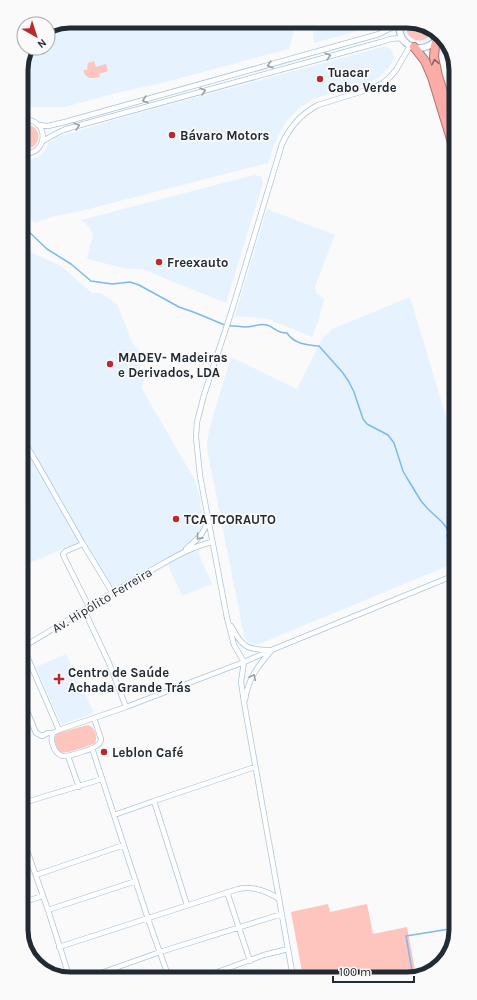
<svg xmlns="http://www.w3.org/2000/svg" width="477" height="1000" viewBox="0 0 477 1000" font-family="Karla,sans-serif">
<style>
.built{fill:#e6f3fe}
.green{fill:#fec4be}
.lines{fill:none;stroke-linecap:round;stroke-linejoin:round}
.stream{stroke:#7bb9f0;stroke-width:1.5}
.minor-casing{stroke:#acc5db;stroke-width:6}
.tertiary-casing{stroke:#acc5db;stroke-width:8}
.trunk-casing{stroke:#ae7270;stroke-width:10}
.minor{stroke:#fff;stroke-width:4.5}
.tertiary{stroke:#fff;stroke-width:5.5}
.trunk{stroke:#fbaca6;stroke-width:8}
.oneway{stroke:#9ca0a4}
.oneway2{stroke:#846567}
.poi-dot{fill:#b9292d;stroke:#fafafa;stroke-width:1.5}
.labels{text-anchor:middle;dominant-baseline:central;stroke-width:3.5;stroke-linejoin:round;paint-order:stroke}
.poi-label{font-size:13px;font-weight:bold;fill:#222b34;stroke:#fafafa;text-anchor:start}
.street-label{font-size:13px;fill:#222b34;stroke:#fafafa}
.rim{fill:none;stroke:#222b34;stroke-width:5}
</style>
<rect width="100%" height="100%" fill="#fafafa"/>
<path class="built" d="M70,21H297L289,49L158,84L116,93L65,107H21V67L30,48H48V30Z
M312,21H410L437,31L453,54V83L445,56L386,23L314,43Z
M386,46L392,50L394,57L393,62L385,71L379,77L371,82L313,99L298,109L285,123L280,132L274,145L268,163L77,212L55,216L34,223L22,209L21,160H29L38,157L42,154L49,143L57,137L142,112Z
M254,175L260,176L262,178L263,183L226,303L166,279L146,270L124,268L87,259L93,234L88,226L81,220Z
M267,209L335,235L315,286L316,293L322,297L324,299L319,319L312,337L268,319L238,316L234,319Z
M22,248L61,266L92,293H101L117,304L132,342L135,347L141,352L134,360L142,370L144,379L141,387L196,482L201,502L199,504L201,508L203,515L199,554L212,584L182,596L168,565L117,595L85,543L60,554L72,545L23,566Z
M410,297L454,443L455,563L259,644L256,645L250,643L245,639L244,635L207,449V442L210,426L231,357L297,389L322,339L332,329Z
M66,654L83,691H84L94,713L63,724L60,722L36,667Z"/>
<path class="green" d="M407,21H410L433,30C425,49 401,40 407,21Z
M94,61L96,67L106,64L108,71L99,74L100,77C92,79 86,79 83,70H87L88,63Z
M26,124C46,127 40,153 21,148V125Z
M88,725C95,727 98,737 95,743C89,746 64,755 60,752C57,749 56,743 54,740L56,735L58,733Z
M328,904L330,912L367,904L373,934L407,927L416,976L303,977L291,912Z"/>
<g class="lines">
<path class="stream" d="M22,223L27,230L47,249L71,264L91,281L112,284L130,282L139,285L179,307L196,313L227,326C233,325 239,327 245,327C253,327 260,323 267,325C276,328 276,333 287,333C294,344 307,345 319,346L343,373L349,382L354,392L363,419L367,424L388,435L394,443L403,471L407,478L421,501L428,509L442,522L446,527L448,532L447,536L449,541L455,547
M413,976L406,936L456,928"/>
<defs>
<path id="minor" d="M21,120C51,116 49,158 21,153
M38,125L48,126L65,122L379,34L391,28L399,21
M42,142C50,136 57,133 66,129L381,42L390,39L400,38L404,42
M22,439L34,458L83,544L112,592
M83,544L66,551L63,554L64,557L89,607
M186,549C195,541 205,534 207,521
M231,626C242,647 247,650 270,650
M23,647L59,730L126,707L109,663L84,610
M23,647C64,623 104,597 146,573C168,561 187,548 212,542
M245,700C248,679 257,667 271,651
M23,701L36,733L42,736L48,733H53
M126,707L244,662L274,649L455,575
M59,730L53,733C51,738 51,741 53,745C54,750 58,755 63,756C68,757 93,749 96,746C100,744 101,742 101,739L94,718
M92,748L148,919L169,978
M68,756L79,787
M154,801L255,767
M23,803L102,779
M114,815L154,801L187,905
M23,839L48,910L70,979
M36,875L124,845
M227,892L250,961
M24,902L43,896
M48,910L136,881
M59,947L238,889C253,886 267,891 279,899
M293,977L245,708L241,682L244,662L234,645L227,618L200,476L196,437L197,422L204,395L232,310L282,144C290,126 301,114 318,105L373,88L383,83L390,77L396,70L410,46
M201,978L264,955L288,949
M84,979L160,952L282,914"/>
<path id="tertiary" d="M400,21C394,48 429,59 439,34"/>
<path id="trunk" d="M437,38L435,46L434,57L438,76L454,126
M414,47L425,61L432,77L454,149"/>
</defs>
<use href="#minor" class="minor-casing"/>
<use href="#tertiary" class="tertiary-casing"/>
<use href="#trunk" class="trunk-casing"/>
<use href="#minor" class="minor"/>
<use href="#tertiary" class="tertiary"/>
<use href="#trunk" class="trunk"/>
</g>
<defs><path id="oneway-chevron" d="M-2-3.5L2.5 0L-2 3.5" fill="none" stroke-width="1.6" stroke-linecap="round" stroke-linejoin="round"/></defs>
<g class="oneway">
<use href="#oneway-chevron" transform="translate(328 56) rotate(-16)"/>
<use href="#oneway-chevron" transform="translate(270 65) rotate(164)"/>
<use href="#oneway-chevron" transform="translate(203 91) rotate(-16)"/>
<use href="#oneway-chevron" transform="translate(145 100) rotate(164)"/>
<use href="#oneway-chevron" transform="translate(77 126) rotate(-16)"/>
<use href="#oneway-chevron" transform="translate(199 537) rotate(132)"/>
<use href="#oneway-chevron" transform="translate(253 677) rotate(-64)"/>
</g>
<use class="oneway2" href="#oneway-chevron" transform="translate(435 62) rotate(-101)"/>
<g class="poi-dot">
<circle cx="320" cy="79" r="4"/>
<circle cx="172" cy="135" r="4"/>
<circle cx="159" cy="262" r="4"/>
<circle cx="110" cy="364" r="4"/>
<circle cx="176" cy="519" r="4"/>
<path d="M57 673h4v4h4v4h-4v4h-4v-4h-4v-4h4z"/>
<circle cx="104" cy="752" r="4"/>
</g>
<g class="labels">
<g class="poi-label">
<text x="328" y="72">Tuacar<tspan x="328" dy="15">Cabo Verde</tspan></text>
<text x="180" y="135">Bávaro Motors</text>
<text x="167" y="262">Freexauto</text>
<text x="118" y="357">MADEV- Madeiras<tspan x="118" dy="15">e Derivados, LDA</tspan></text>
<text x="184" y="519">TCA TCORAUTO</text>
<text x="68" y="672">Centro de Saúde<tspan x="68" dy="15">Achada Grande Trás</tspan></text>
<text x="112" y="752">Leblon Café</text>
</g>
<g class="street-label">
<text transform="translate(102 600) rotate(-31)">Av. Hipólito Ferreira</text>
</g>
</g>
<path d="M0 0H477V1000H0ZM70 28H407A42 42 0 0 1 449 70V930A42 42 0 0 1 407 972H70A42 42 0 0 1 28 930V70A42 42 0 0 1 70 28Z" fill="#fafafa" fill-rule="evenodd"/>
<path class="rim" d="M70 28H407A42 42 0 0 1 449 70V930A42 42 0 0 1 407 972H70A42 42 0 0 1 28 930V70A42 42 0 0 1 70 28Z"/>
<g transform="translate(36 36) rotate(141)"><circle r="19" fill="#fafafa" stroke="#a4a7ab"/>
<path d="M0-3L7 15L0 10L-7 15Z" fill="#b9292d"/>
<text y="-6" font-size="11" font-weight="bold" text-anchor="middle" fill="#222b34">N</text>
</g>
<path d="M333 976v6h81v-6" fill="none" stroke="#222b34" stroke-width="2"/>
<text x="339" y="976" font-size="12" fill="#222b34" stroke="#fafafa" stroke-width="3" paint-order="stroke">100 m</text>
</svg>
